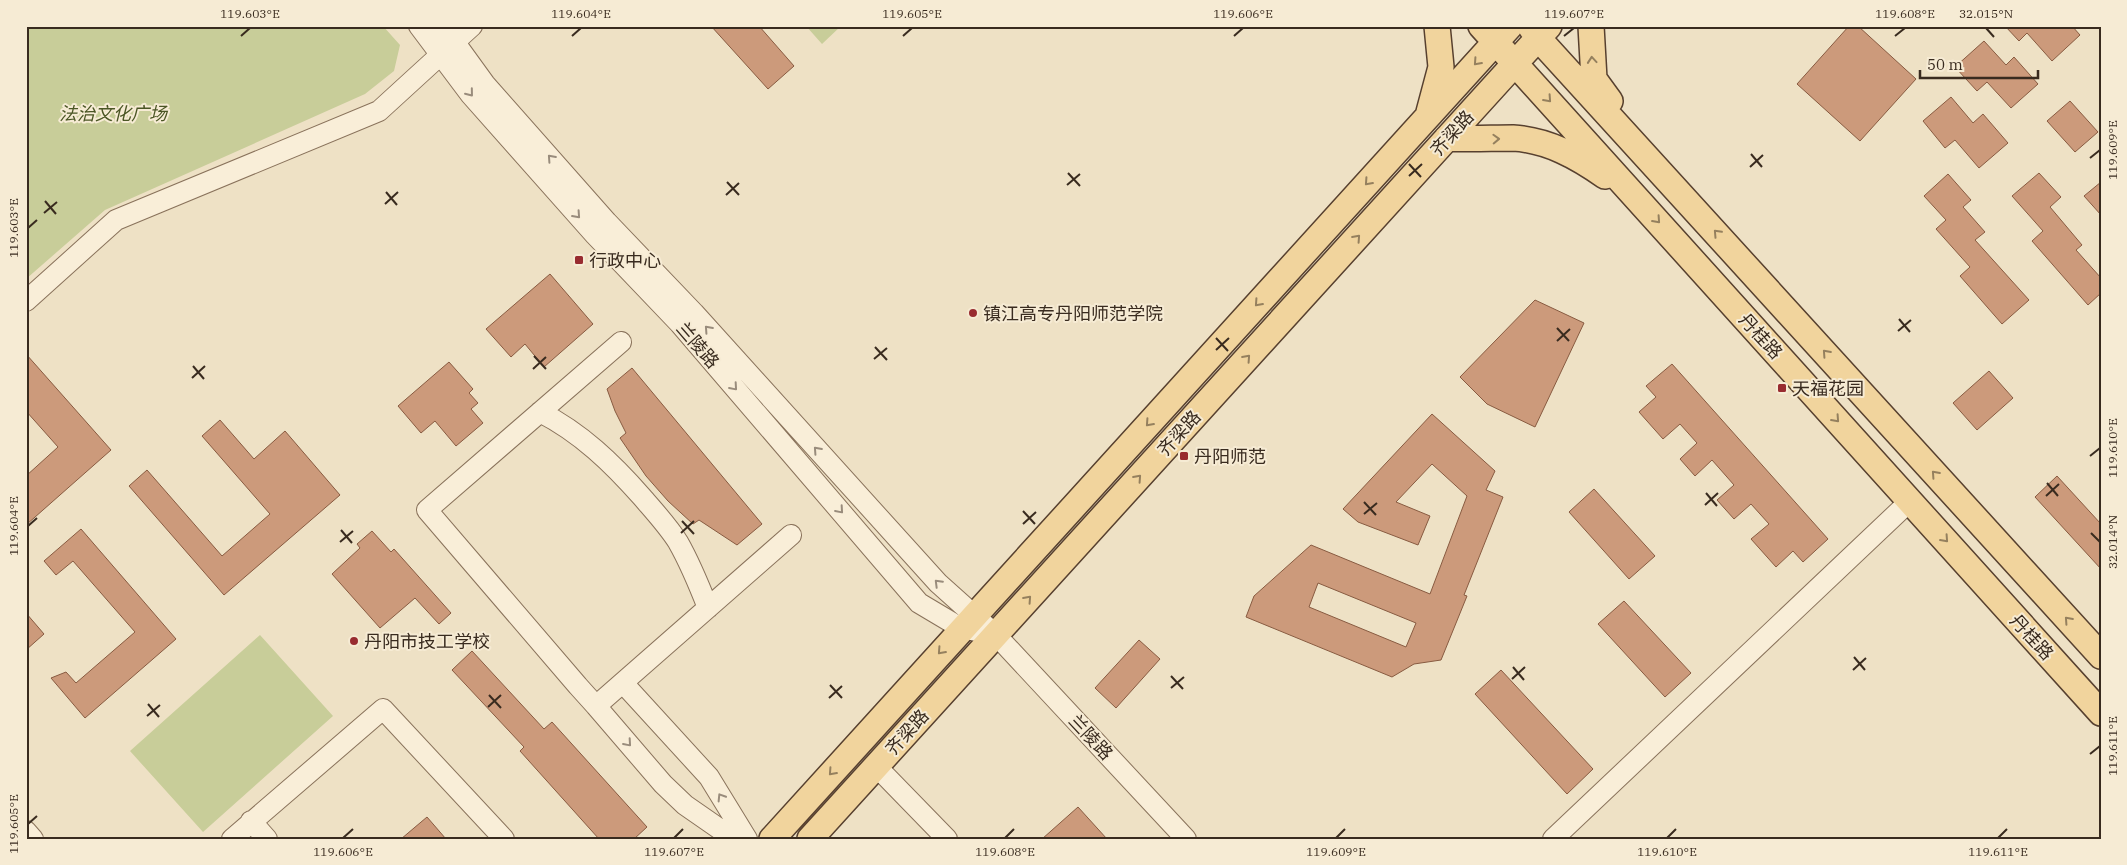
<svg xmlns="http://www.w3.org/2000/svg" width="2127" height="865" viewBox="0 0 2127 865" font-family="'IBM Plex Serif','Noto Sans SC',serif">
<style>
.green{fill:#c8cd99}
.building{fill:#cc9a7b;stroke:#885b41;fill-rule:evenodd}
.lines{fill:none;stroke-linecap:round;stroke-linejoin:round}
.minor-casing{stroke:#89725b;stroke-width:22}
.major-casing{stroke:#57402f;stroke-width:28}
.minor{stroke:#f9eed8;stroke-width:20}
.major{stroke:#f1d49d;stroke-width:25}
.oneway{stroke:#95805e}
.oneway2{stroke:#998c7c}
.ticks{fill:none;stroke:#392b1f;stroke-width:2}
.poi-dot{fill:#982b2f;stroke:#f6ebd4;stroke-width:2}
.labels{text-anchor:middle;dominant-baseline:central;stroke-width:4;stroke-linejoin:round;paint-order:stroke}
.park-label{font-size:18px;font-style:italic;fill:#4b5625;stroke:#f6ebd4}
.street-label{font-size:18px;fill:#392b1f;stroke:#f6ebd4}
.poi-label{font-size:18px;fill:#392b1f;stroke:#f6ebd4;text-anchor:start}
.neatline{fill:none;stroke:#392b1f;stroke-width:2}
.ticks-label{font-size:12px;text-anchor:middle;fill:#392b1f}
</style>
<rect width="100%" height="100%" fill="#eee1c5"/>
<path class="green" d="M26,26H383L400,45L394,71L365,94L105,210L26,279Z
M806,26H841L822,44Z
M260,635L333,716L203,832L130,751Z"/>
<path class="building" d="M711,26H759L794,66L768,89Z
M1849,26H1858L1916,79L1860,141L1797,84Z
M2005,26H2072L2080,35L2052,61L2027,33L2019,41Z
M1984,41L2006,65L2014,57L2038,84L2011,108L1987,82L1977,91L1955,67Z
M1951,97L1973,123L1983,114L2008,143L1979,168L1955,140L1945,148L1923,121Z
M2070,101L2098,132L2075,152L2047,121Z
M2039,173L2061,197L2050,207L2082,245L2076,250L2101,278V293L2088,305L2032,241L2043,231L2012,196Z
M1948,174L1971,200L1963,207L1985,232L1975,240L2029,300L2002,324L1960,276L1970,267L1936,229L1946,220L1924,196Z
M2101,182V215L2084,196Z
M550,274L593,324L544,367L525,344L511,357L486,329Z
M1535,300L1584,323L1535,427L1487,404L1460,377Z
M26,354L111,450L26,525V476L58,447L26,411Z
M449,362L473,389L469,393L478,403L471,409L483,423L456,446L435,421L421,433L398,406Z
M1672,364L1828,539L1803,562L1793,551L1776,567L1751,539L1769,524L1751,504L1734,519L1717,500L1734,485L1712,460L1695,476L1680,459L1697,443L1680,424L1663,439L1639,412L1656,397L1646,386Z
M632,368L762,524L737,545L699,520L693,524L668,501L646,476L620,438L626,433L615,411L607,389Z
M1989,371L2013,398L1977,430L1953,403Z
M1432,414L1495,471L1486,490L1503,497L1464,595L1467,596L1441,660L1414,664L1392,677L1246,617L1254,596L1311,545L1430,594L1467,496L1432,464L1396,502L1430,516L1418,545L1358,522L1343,509ZM1318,583L1416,623L1406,647L1309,607Z
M220,420L254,459L285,431L340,495L224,595L129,486L147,470L222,556L270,514L202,436Z
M2057,476L2101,524V569L2035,497Z
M1594,489L1655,556L1629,579L1569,512Z
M81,529L176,639L85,718L51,678L66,672L76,683L135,632L73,561L56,575L44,561Z
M372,531L391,552L394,549L451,613L439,624L415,598L380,628L332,574L360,548L357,544Z
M1624,601L1691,673L1665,697L1598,624Z
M26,613L44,634L26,650Z
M1139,640L1160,659L1116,708L1095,688Z
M472,651L544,729L552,722L647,827L634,839H599L520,751L524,747L452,670Z
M1501,670L1593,769L1567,794L1475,694Z
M1078,807L1107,839H1042Z
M427,817L446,839H401Z"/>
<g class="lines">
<defs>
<path id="minor" d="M419,26L470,94L595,235L680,324L919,603L961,628L976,631
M443,26L485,84L607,222L694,313L938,583L996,635L1186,839
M26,301L116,220L379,111L472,26
M621,342L427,510L578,686L596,706L791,535
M540,412C581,433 612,463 642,497C654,511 668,526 678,542C690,563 699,585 708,608
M623,683L709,777L747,839
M596,706L663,784L685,805L734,839
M876,766L947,839
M251,821L267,839
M26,831L33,839
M232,839L383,709L504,839
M1553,839L1910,501"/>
<path id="major" d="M1481,26L2101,713
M1530,26L1538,38L2101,656
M1591,26L1594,79L1610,101
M1429,112L1441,67L1437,26
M1447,138C1469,139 1491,138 1513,138C1548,140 1578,157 1605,176
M772,839L1510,26
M810,839L1549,26"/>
</defs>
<use href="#minor" class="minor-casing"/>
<use href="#major" class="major-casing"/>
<use href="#minor" class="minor"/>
<use href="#major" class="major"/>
</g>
<defs><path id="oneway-chevron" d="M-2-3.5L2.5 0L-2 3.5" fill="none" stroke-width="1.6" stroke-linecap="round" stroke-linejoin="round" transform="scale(1.25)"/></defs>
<g class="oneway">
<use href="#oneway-chevron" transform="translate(1592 60) rotate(-95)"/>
<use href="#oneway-chevron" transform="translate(1477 62) rotate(132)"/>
<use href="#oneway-chevron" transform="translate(1548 99) rotate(48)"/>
<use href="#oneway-chevron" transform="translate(1496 139) rotate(-2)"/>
<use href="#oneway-chevron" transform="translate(1368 182) rotate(132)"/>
<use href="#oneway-chevron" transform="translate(1657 220) rotate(48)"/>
<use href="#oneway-chevron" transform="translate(1717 233) rotate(-133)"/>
<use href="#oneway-chevron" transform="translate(1357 238) rotate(-48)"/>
<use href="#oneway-chevron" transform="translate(1258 303) rotate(132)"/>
<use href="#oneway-chevron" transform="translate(1826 353) rotate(-132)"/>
<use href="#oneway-chevron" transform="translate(1247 358) rotate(-48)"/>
<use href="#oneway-chevron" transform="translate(1836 419) rotate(48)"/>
<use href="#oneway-chevron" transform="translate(1149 423) rotate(132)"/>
<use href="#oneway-chevron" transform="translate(1935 474) rotate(-132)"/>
<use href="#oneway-chevron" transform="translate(1138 478) rotate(-48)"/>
<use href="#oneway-chevron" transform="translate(1945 539) rotate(48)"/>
<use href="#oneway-chevron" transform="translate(1028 599) rotate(-48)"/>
<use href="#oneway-chevron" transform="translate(2068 620) rotate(-132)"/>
<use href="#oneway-chevron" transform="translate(941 651) rotate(132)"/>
<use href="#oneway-chevron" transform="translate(832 772) rotate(132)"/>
</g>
<g class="oneway2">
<use href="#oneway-chevron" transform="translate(470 93) rotate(51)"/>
<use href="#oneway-chevron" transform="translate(551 158) rotate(-132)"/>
<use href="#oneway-chevron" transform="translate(577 215) rotate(48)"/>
<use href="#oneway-chevron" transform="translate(708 329) rotate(-132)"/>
<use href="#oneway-chevron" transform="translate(734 387) rotate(49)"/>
<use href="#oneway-chevron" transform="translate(817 450) rotate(-132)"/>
<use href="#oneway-chevron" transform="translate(840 510) rotate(49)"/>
<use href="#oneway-chevron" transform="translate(938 583) rotate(-135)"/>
<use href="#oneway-chevron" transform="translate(628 743) rotate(49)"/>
<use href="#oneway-chevron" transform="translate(721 797) rotate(-122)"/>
</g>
<path class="ticks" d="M1986,28L1994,37M241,36L250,28M572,36L581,28M903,36L912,28M1234,36L1243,28M1564,36L1574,28M1895,36L1905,28M1751,154L1762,167M2090,158L2100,150M1409,164L1421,177M1750,167L1763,155M1068,173L1080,186M1409,176L1422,164M727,182L739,195M1067,185L1080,174M386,192L397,205M726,195L739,183M45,201L56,214M385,204L398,192M44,213L57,202M28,228L37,220M1899,319L1910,332M1557,328L1569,341M1898,331L1911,320M1216,338L1228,351M1557,341L1570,329M875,347L887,360M1216,350L1229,338M534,356L546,369M874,359L887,348M193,366L204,379M533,369L546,357M192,378L205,366M2090,456L2100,448M2047,483L2058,496M1706,493L1717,506M2046,496L2059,484M1364,502L1376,515M1705,505L1718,493M1023,511L1035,524M1364,514L1377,503M682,521L694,534M1023,524L1036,512M28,526L37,518M341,530L352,543M681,533L694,521M2091,533L2100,542M340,542L353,531M1854,657L1865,670M1513,667L1524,680M1853,670L1866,658M1171,676L1183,689M1512,679L1525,667M830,685L842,698M1171,688L1184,677M489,695L501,708M829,698L842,686M148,704L159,717M488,707L501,695M147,716L160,705M2090,754L2100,746M28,824L37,816M343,838L353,829M674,838L683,829M1005,838L1014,829M1336,838L1345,829M1667,838L1676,829M1998,838L2007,829"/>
<g class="poi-dot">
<rect x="574" y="255" width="10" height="10" rx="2.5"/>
<circle cx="973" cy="313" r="5"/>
<rect x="1777" y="383" width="10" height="10" rx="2.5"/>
<rect x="1179" y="451" width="10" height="10" rx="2.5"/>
<circle cx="354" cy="641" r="5"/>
</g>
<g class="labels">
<g class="park-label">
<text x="113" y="113">法治文化广场</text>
</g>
<g class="street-label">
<text transform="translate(1452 133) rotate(-48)">齐梁路</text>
<text transform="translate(1761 336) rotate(48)">丹桂路</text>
<text transform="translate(698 345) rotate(49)">兰陵路</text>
<text transform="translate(1179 433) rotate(-48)">齐梁路</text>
<text transform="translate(2032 637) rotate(48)">丹桂路</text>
<text transform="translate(907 732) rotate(-48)">齐梁路</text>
<text transform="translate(1091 737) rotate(47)">兰陵路</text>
</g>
<g class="poi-label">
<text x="589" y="260">行政中心</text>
<text x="983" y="313">镇江高专丹阳师范学院</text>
<text x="1792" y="388">天福花园</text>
<text x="1194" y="456">丹阳师范</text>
<text x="364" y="641">丹阳市技工学校</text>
</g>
</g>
<rect width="2127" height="865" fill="none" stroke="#f6ebd4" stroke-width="55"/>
<path d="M1920 70v8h118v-8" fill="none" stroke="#392b1f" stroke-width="2.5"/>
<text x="1927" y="70" font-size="15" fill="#392b1f" stroke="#f6ebd4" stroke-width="4" paint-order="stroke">50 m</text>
<rect x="28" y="28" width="2072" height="810" class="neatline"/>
<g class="ticks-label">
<text x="250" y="18">119.603°E</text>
<text x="581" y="18">119.604°E</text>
<text x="912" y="18">119.605°E</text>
<text x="1243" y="18">119.606°E</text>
<text x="1574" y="18">119.607°E</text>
<text x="1905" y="18">119.608°E</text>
<text x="1986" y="18">32.015°N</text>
<text transform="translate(2113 150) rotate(-90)" y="4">119.609°E</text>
<text transform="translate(14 228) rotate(-90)" y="4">119.603°E</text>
<text transform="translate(2113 448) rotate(-90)" y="4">119.610°E</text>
<text transform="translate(14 526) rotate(-90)" y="4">119.604°E</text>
<text transform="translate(2113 542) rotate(-90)" y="4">32.014°N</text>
<text transform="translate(2113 746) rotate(-90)" y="4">119.611°E</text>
<text transform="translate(14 824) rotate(-90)" y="4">119.605°E</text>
<text x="343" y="856">119.606°E</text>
<text x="674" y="856">119.607°E</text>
<text x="1005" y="856">119.608°E</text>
<text x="1336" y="856">119.609°E</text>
<text x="1667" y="856">119.610°E</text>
<text x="1998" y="856">119.611°E</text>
</g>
</svg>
